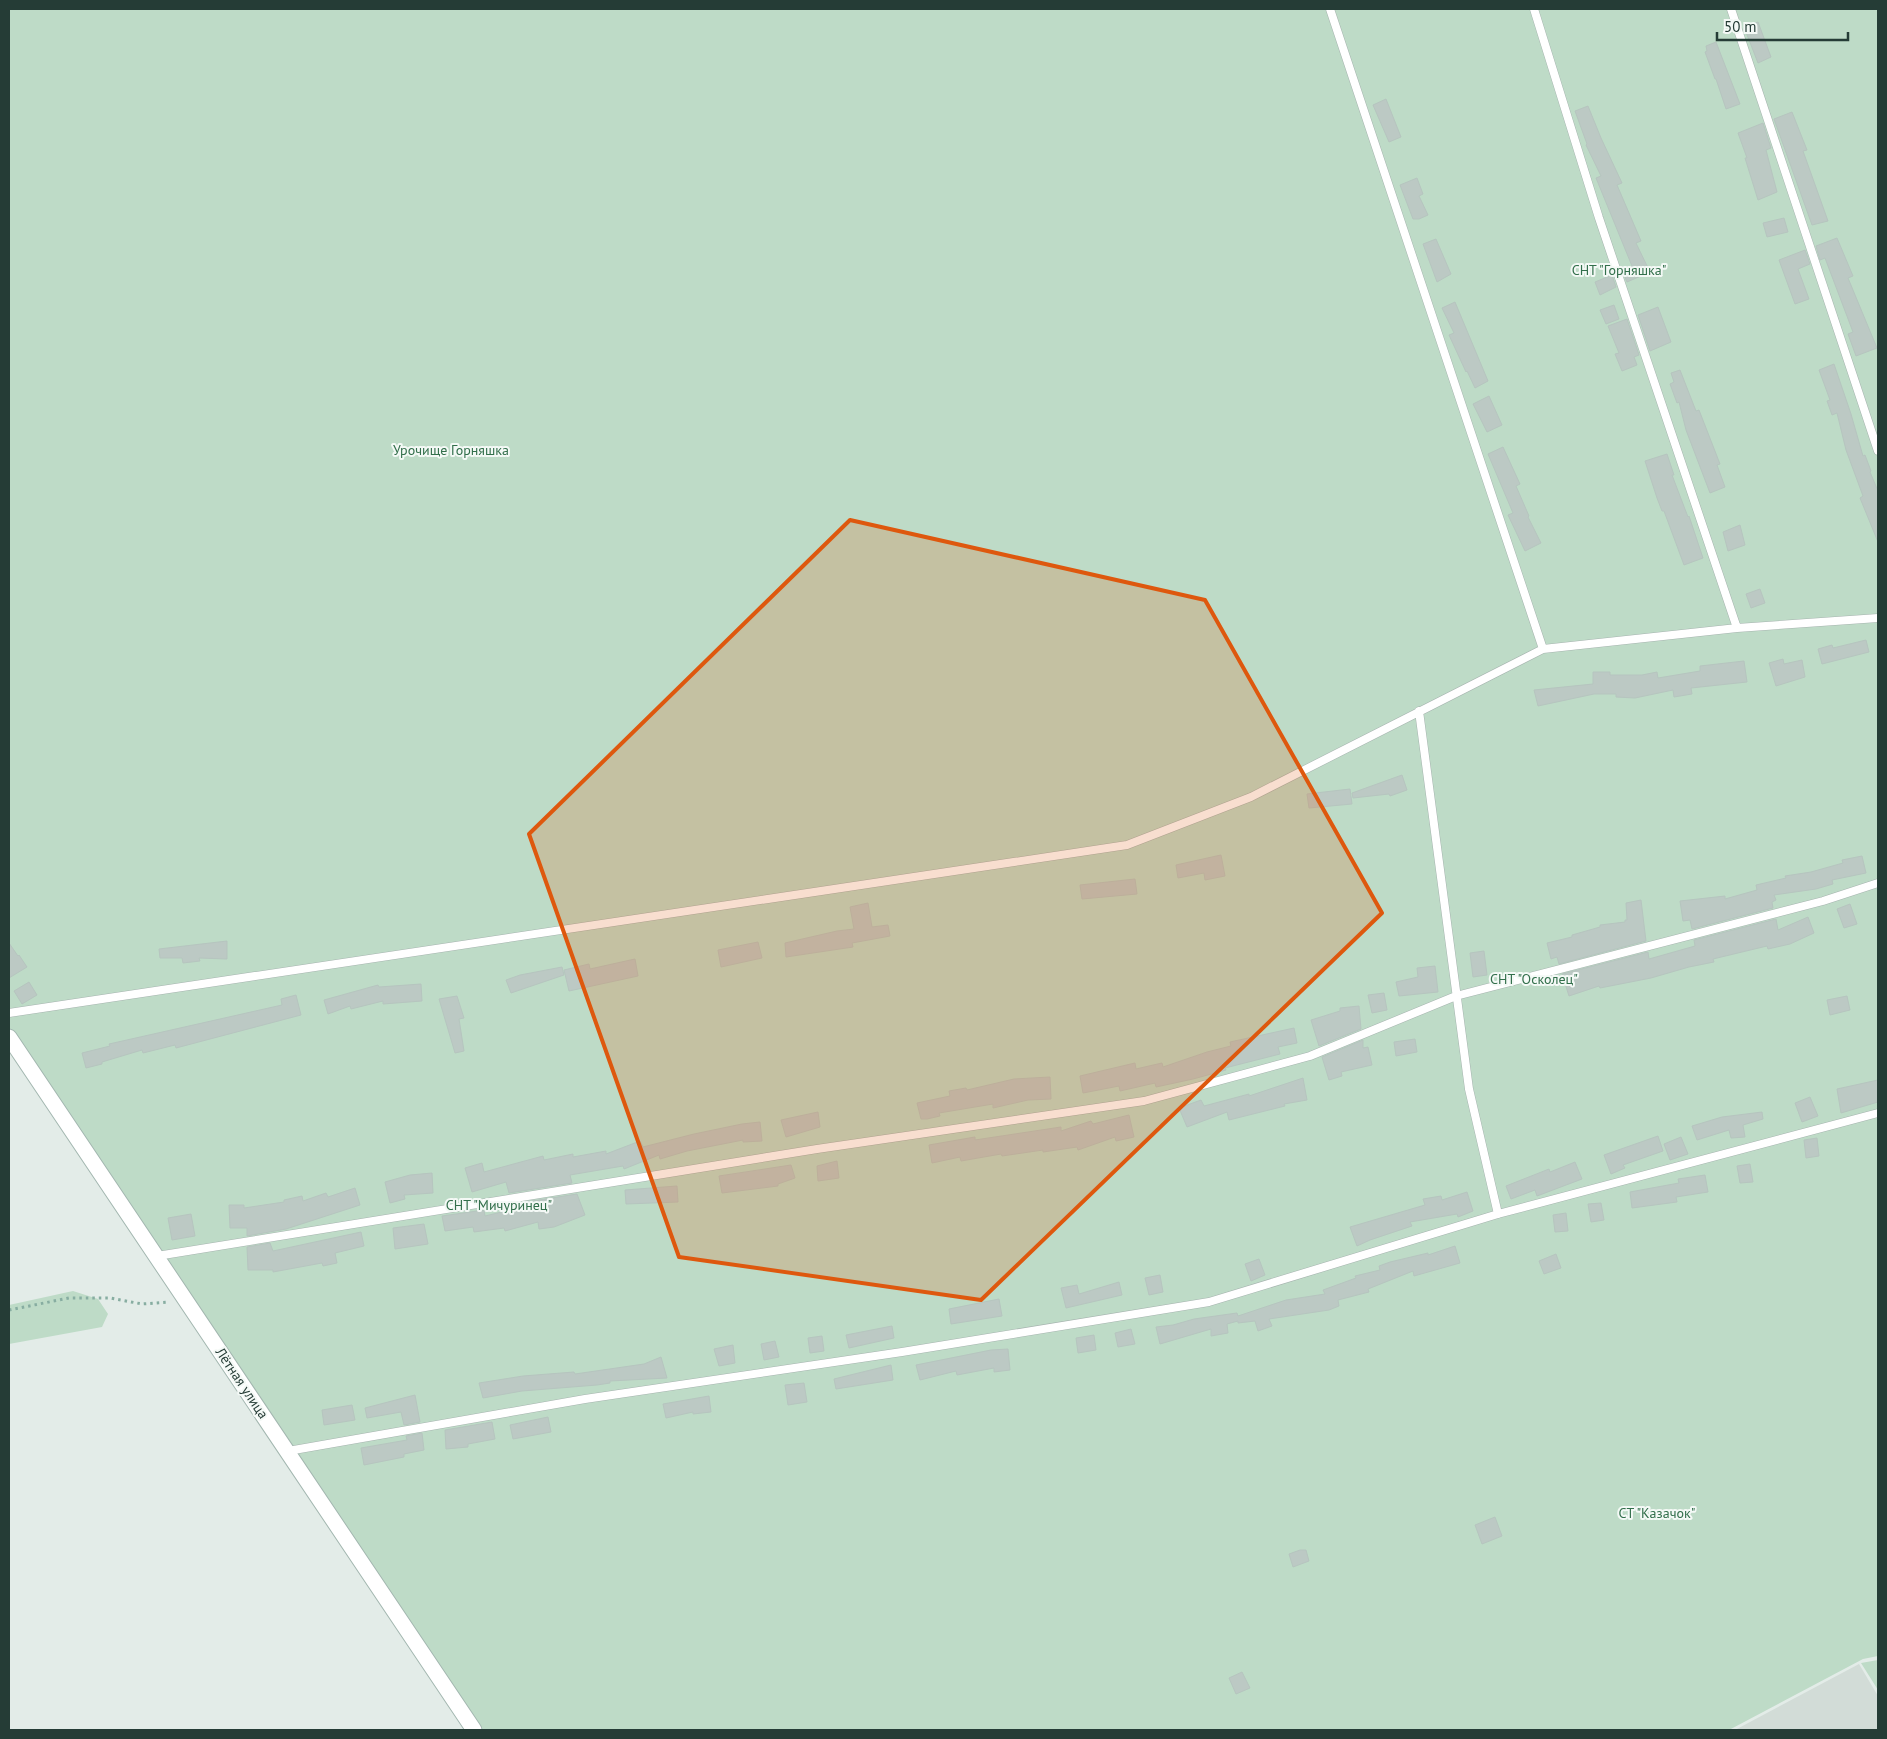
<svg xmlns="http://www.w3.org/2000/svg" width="1887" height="1739" viewBox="0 0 1887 1739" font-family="'PT Sans',sans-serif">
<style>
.built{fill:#d2dcd7}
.green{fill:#bedbc7}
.building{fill:#bcc9c4;stroke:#b6c5bf}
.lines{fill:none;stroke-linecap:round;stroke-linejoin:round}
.lane-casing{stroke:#a6b4af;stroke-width:9}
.secondary-casing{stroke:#a3b7b0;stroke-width:17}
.path{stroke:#87ada1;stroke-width:3;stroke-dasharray:2.5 4;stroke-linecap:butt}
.lane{stroke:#fff;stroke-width:8}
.secondary{stroke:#fff;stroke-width:15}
.marked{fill:#de580e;fill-opacity:0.2;stroke:#de580e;stroke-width:4;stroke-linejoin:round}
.labels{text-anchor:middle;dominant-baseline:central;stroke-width:4;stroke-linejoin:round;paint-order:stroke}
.park-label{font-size:14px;fill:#326f4b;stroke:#f4f9f6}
.street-label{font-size:14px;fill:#253c36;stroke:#f4f9f6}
</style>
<rect width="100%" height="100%" fill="#e3ece8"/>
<path class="built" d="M1859,1664L1878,1696V1730H1735Z"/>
<path class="green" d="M9,9H1878V1656L1863,1659L1729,1730H474L9,1041Z
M73,1291L98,1299L108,1314L102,1327L9,1344V1305Z
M1878,1660V1690L1861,1663Z"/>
<path class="building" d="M1758,22L1771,57L1758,63L1744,27Z
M1716,42L1740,104L1726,109L1716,79H1715L1705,52L1707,51L1706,46Z
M1386,99L1401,137L1389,142L1373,105Z
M1588,106L1601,138L1622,183L1617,185L1641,241L1636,243L1650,272L1627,282L1622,270L1632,266L1596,178L1601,176L1586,145L1587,144L1575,111Z
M1792,112L1807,150L1803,151L1828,221L1812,225L1774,119Z
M1763,123L1771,148L1766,150L1777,192L1758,200L1745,158H1747L1738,133Z
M1417,178L1423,194L1419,196L1428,215L1419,219H1413L1400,185Z
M1784,218L1788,232L1767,237L1763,223Z
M1837,238L1853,276L1848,278L1877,348L1856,356L1848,334L1853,332L1825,258L1820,260L1816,246Z
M1436,239L1451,274L1437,282L1423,244Z
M1805,250L1810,264L1798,269L1809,299L1795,304L1779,260Z
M1612,275L1616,287L1600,295L1595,282Z
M1455,302L1488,381L1475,388L1467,371L1466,372L1449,335L1454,333L1442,308Z
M1614,305L1619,319L1606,324L1600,310Z
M1658,307L1671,342L1650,351L1638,315Z
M1627,319L1639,355L1634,357L1637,365L1622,371L1615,354L1619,353L1608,326Z
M1834,364L1851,414L1863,456L1865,455L1871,471L1870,472L1878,491V542L1860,498L1863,496L1846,450L1837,413L1832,415L1827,401L1830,400L1819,370Z
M1680,370L1696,411L1699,410L1720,464L1717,465L1725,487L1710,493L1686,430L1679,402L1677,403L1670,384L1674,382L1671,373Z
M1489,396L1502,425L1487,432L1473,404Z
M1503,447L1520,484L1516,486L1529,516L1528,517L1541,543L1525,551L1508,515L1513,513L1488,454Z
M1667,454L1674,475H1672L1688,517L1689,516L1703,558L1684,565L1664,511H1662L1657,498L1645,461Z
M1740,525L1745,545L1728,551L1723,532Z
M1760,589L1765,603L1751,608L1746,594Z
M1866,640L1869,652L1822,664L1818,649L1832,645L1833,648Z
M1783,659L1784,664L1802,660L1805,677L1776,686L1769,663Z
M1744,661L1747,682L1691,688L1692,694L1674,697L1673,690L1635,698L1616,697V694H1594L1538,706L1534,690L1593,684V672H1610V675H1642L1657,672L1658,678L1700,671V666Z
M1402,775L1407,790L1390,796L1389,794L1353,798L1352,793Z
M1350,789L1352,804L1309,808L1307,794Z
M1221,855L1225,876L1205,880L1204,873L1178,878L1176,865Z
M1862,856L1866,873L1832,880L1833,884L1816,889L1774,895L1776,900L1772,902L1773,908L1692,929L1690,920L1683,921L1680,901L1725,896V899L1757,890L1756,885L1786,878L1785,876L1811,872L1843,863L1842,860Z
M1135,879L1137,894L1082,899L1080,885Z
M1641,900L1646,941L1559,964L1557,957L1551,959L1547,943L1572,937V935L1600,927V925L1625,922V920H1627L1626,903Z
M868,903L872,927L888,925L890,936L852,943L853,947L786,957L785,943L837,931L854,929L850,907Z
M1850,904L1857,924L1844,928L1837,909Z
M1808,917L1814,933L1790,944L1768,949L1767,946L1713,959L1714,962L1689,967L1651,978L1600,988L1599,986L1569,996L1562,974L1648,952L1649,959L1695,946L1694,940L1776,919L1778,930Z
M227,941V959L199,958L200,961L183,963L182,958H160L159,949Z
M758,942L762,958L721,967L718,950Z
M9,943L18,956L19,955L27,967L9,978Z
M1484,951L1487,975L1473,977L1470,953Z
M635,959L638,976L569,991L564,970L589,964L590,969Z
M1435,966L1438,992L1399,996L1396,982L1418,977L1417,968Z
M562,967L564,975L511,993L506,980L520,975Z
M29,982L37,995L22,1004L14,991Z
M421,984L422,1001L383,1004V1001L351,1009L350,1006L328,1014L324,1000L378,985L379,987Z
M1384,993L1387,1010L1372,1013L1368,995Z
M296,995L301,1015L176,1048L175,1045L143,1053L142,1050L102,1062V1064L86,1068L82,1053L110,1046L109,1044L282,1005L281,999Z
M457,996L464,1018L459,1019L464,1051L455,1053L439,999Z
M1847,996L1850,1010L1830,1015L1827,1000Z
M1359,1006L1361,1029L1319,1046L1311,1020L1340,1011V1008Z
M1294,1028L1297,1043L1278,1047L1280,1054L1225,1068L1226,1070L1193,1079L1156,1087L1155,1083L1120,1091L1119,1086L1083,1093L1080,1076L1135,1063L1136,1069L1162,1063L1163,1067L1207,1052L1231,1046L1230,1042Z
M1415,1039L1417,1052L1396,1056L1394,1042Z
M1363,1040V1048L1368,1047L1372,1065L1341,1072L1342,1076L1329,1080L1322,1057Z
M1050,1077L1051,1099L1028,1100L993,1108V1104L939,1113L940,1116L927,1119H921L917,1103L950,1096L949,1091L966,1088L967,1090L1014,1079Z
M1303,1078L1307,1100L1284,1104L1285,1106L1229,1120L1227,1112L1187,1127L1179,1108L1201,1100L1204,1106L1249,1094V1096Z
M1878,1080V1102L1841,1113L1837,1089Z
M1810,1097L1818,1116L1802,1122L1795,1103Z
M818,1112L820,1127L786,1137L781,1120Z
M1762,1112L1763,1119L1743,1125L1745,1137L1731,1138L1729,1130L1697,1140L1692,1126L1722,1117Z
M1129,1115L1134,1137L1116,1141L1115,1137L1078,1150L1077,1147L1043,1152V1150L1002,1156L1001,1154L961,1161L960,1157L932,1163L929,1145L975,1137V1140L1061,1127V1131L1091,1121L1093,1124Z
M760,1122L762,1141L743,1142V1140L687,1151L660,1159L659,1155L624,1169L623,1166L570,1175L572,1183L509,1193L506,1182L472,1192L465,1168L482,1163L484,1172L543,1156L544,1160L573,1154V1157L606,1151V1154L640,1141L643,1147L694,1134L742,1124Z
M1658,1136L1663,1151L1623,1165L1625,1168L1611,1174L1604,1155Z
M1681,1137L1688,1154L1670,1160L1664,1144Z
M1817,1138L1819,1156L1806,1158L1804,1140Z
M837,1161L839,1178L818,1181L817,1166Z
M1575,1162L1582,1179L1537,1196L1535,1190L1511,1199L1506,1186L1549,1169L1550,1172Z
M1750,1164L1753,1182L1740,1183L1737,1166Z
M791,1165L795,1178L778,1184V1186L722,1193L719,1176Z
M432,1173L433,1193L404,1195L405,1199L390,1203L385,1182L410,1175Z
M1705,1175L1708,1192L1676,1197L1677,1202L1632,1208L1630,1192L1679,1183L1678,1179Z
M677,1186L678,1202L626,1204L625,1190Z
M355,1188L360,1205L286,1229L247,1236V1228H230L229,1205H244V1208L284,1202V1200L302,1196L303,1201L326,1193L328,1197Z
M1467,1192L1473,1211L1458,1217L1457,1214L1410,1222L1412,1226L1370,1240L1357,1246L1350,1227L1425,1205L1423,1199L1441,1196L1442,1200Z
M577,1194L585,1215L554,1227L539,1229L538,1222L505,1231L504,1228L474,1232L473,1227L445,1231L442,1216L484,1210L485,1216L514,1209L513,1204Z
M1601,1203L1604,1220L1591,1222L1588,1204Z
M1566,1213L1568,1231L1555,1232L1553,1215Z
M191,1214L195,1236L172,1240L168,1218Z
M424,1224L428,1244L395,1249L393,1228Z
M361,1232L364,1246L335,1253L337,1263L323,1266L322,1263L273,1272V1270H248L247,1247L270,1243L273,1251Z
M1455,1246L1460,1263L1414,1276L1413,1271L1368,1289L1369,1292L1338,1300L1339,1306L1329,1310L1269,1319L1272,1326L1258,1331L1255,1321L1238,1323V1321L1227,1324L1228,1333L1211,1336V1329L1160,1344L1156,1327L1173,1325L1194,1319L1237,1313L1238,1316L1286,1300L1325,1294L1323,1290L1356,1278L1355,1276L1380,1270L1379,1266L1390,1262L1428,1253V1255Z
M1556,1254L1561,1268L1544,1274L1539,1261Z
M1259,1259L1265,1275L1251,1281L1245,1264Z
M1160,1275L1163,1292L1149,1295L1145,1278Z
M1119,1282L1122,1295L1066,1308L1061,1288L1077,1285L1079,1294Z
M999,1299L1002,1316L951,1324L949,1309Z
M892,1326L894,1338L849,1348L846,1335Z
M1131,1329L1135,1344L1118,1347L1115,1333Z
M1094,1335L1096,1350L1078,1353L1076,1338Z
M822,1336L824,1351L810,1353L808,1338Z
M775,1341L779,1357L764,1360L761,1344Z
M733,1345L735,1363L719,1366L714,1349Z
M1008,1349L1010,1370L994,1372V1368L957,1375L956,1371L920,1380L916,1365L991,1350Z
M661,1357L667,1378L610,1381V1383L597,1385L522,1391L483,1398L479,1383L523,1376L574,1372L575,1374L644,1364Z
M891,1365L893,1380L836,1389L834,1379Z
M804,1383L807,1402L788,1405L785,1385Z
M415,1395L420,1422L404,1425L401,1412L367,1418L365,1408Z
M709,1396L711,1412L693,1414V1412L666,1418L663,1404Z
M352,1405L355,1420L324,1425L322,1410Z
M548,1417L551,1432L513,1439L510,1425Z
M492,1422L495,1439L468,1444V1447L446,1449L445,1430Z
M422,1433L424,1450L404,1454V1457L364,1465L361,1448L407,1440L406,1436Z
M1495,1517L1502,1536L1482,1544L1475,1525Z
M1300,1550H1306L1309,1561L1293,1567L1289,1554Z
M1242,1672L1250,1688L1236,1694L1229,1678Z"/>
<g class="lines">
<defs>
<path id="lane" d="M1330,9L1543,649
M1534,9L1599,218L1737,628
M1731,9L1878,451
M1419,711L1469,1089L1498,1214
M9,1013L1127,845L1251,797L1543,649L1737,628L1878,618
M157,1256L817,1149L1144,1101L1310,1056L1456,996L1823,901L1878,883
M288,1451L585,1399L902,1352L1209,1302L1498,1214L1878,1113"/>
<path id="secondary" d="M9,1037L474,1730"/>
</defs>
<use href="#lane" class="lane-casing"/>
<use href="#secondary" class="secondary-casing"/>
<path class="path" d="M9,1310L69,1298H110L142,1304L169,1302"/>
<use href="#lane" class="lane"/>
<use href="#secondary" class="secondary"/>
</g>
<path class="marked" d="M850,520L1205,600L1382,913L981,1300L679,1257L529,834Z"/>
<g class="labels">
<g class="park-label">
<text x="1619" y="270">СНТ "Горняшка"</text>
<text x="451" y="450">Урочище Горняшка</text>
<text x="1534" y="979">СНТ "Осколец"</text>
<text x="499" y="1205">СНТ "Мичуринец"</text>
<text x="1657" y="1513">СТ "Казачок"</text>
</g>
<g class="street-label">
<text transform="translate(242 1383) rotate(56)">Лётная улица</text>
</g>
</g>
<rect width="1887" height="1739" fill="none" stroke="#253c36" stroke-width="20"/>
<path d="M1717 32v8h131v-8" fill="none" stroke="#253c36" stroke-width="2.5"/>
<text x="1724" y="32" font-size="15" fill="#253c36" stroke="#f4f9f6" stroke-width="4" paint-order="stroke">50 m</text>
</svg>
